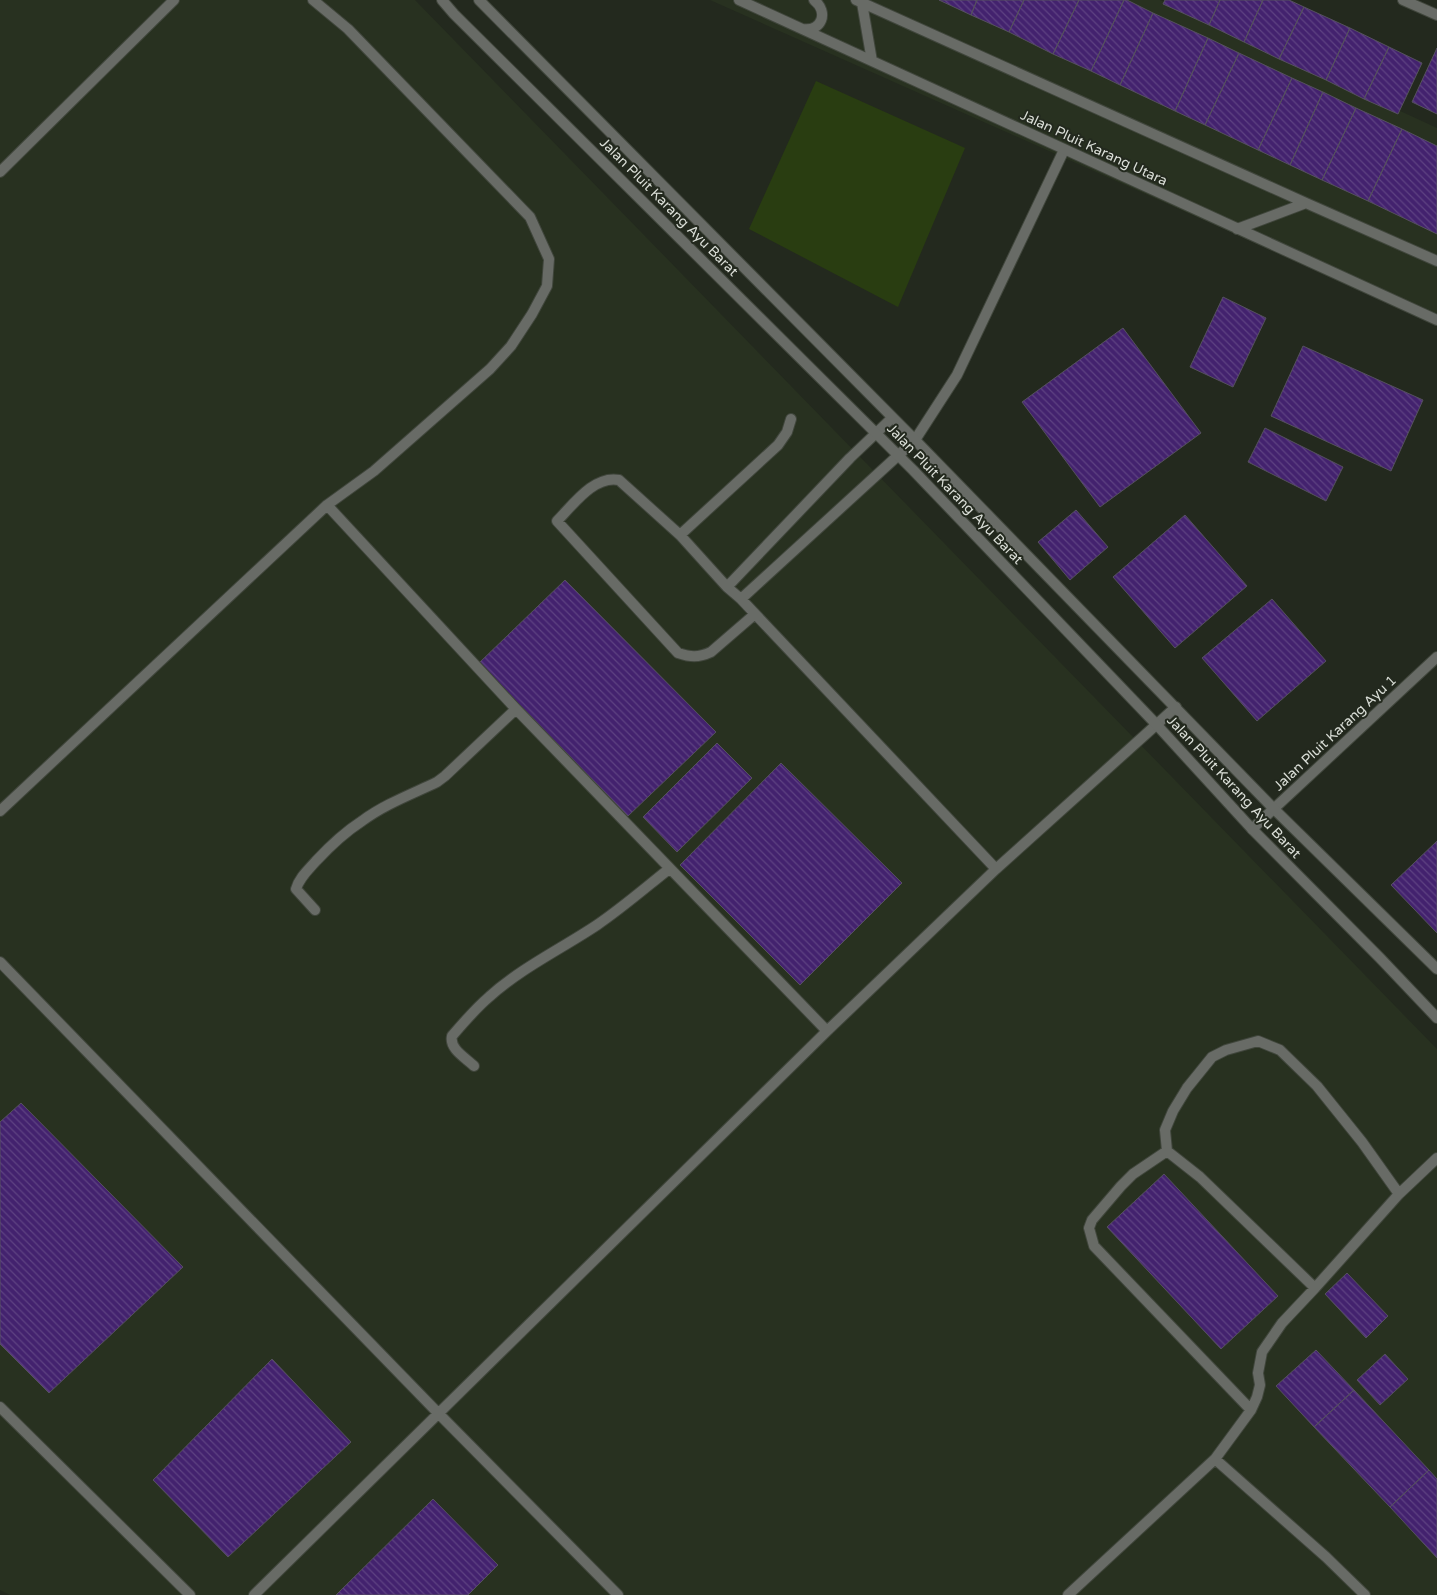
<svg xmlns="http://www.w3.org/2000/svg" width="1437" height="1595" viewBox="0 0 1437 1595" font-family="'Varela Round',sans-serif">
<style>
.built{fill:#283120}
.green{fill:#293d11}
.building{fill:url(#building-back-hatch);stroke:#55515e}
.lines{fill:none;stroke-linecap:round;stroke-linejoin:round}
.service-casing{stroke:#40463c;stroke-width:12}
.minor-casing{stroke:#40463c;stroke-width:12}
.tertiary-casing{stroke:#40463c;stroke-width:12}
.service{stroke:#686b66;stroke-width:10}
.minor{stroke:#686b66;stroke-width:10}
.tertiary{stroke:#686b66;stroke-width:10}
.labels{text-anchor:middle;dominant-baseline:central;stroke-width:4;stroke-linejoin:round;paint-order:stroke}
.street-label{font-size:14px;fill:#daded7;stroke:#23291e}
</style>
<defs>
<pattern id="building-back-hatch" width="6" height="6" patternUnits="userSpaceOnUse" patternTransform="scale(1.25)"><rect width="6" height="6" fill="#43226e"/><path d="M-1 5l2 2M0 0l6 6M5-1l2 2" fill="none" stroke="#5e4282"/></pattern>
</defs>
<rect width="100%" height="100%" fill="#23291e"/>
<path class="built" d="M0,0H415L1437,1049V1595H10L0,1590Z
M710,0H1160L1437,128V324Z"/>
<path class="green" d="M816,81L965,148L898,307L749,229Z"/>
<path class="building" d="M939,0H977L971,15Z
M977,0H1024L1009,32L971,15Z
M1024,0H1079L1053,54L1009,32Z
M1079,0H1124L1091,71L1053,54Z
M1124,0H1127L1153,13L1120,85L1091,71Z
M1165,0H1220L1209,25L1163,4Z
M1220,0H1263L1244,42L1209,25Z
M1263,0H1289L1304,7L1279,59L1244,42Z
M1304,7L1350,28L1326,80L1279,59Z
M1153,13L1208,38L1175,111L1120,85Z
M1350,28L1389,47L1364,99L1326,80Z
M1208,38L1239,53L1205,125L1175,111Z
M1389,47L1422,63L1398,114L1364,99Z
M1437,48V114L1412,102Z
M1239,53L1292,78L1258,150L1205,125Z
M1292,78L1323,92L1290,165L1258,150Z
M1323,92L1356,108L1322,180L1290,165Z
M1356,108L1402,129L1368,201L1322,180Z
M1402,129L1437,146V234L1368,201Z
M1223,297L1266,318L1233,387L1190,367Z
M1123,328L1201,433L1100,507L1022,402Z
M1303,346L1423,400L1391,471L1271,416Z
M1265,428L1343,467L1326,501L1248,462Z
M1076,510L1108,547L1070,580L1038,542Z
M1185,515L1247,586L1175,648L1113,577Z
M565,580L716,732L628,816L479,663Z
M1272,599L1326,661L1257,721L1202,658Z
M717,743L752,778L677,852L643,817Z
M781,763L902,883L800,985L680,865Z
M1437,841V933L1391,885Z
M21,1103L183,1267L49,1393L0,1344V1122Z
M1164,1174L1278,1296L1221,1349L1107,1227Z
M1347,1273L1388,1316L1366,1338L1325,1294Z
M1316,1350L1354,1390L1314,1427L1276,1386Z
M1385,1354L1408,1379L1380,1405L1357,1380Z
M272,1359L351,1442L228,1557L153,1480Z
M1354,1390L1429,1470L1390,1507L1314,1427Z
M1429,1470L1437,1479V1558L1390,1507Z
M433,1499L498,1565L468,1595H336Z"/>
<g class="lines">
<defs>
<path id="service" d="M313,0L348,29L530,217L549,259L547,286L532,314L511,346L490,369L374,471L327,505
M0,172L174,0
M680,535L778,445L787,432L791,419
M727,587L850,458L892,418
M741,599L915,440L957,375L1064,150
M755,614L711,652C698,658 690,657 678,653L557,521C573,505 594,475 619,480L680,535L727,587L741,599L996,869
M0,811L327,505L516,709L827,1031
M315,910L296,889C299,878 308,870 316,861C330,846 345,832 362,821C385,804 412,794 437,782L445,776L516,709
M0,962L438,1413L618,1595
M474,1066C466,1058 449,1049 452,1036C464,1022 475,1009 489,997C521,968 561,949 597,925C622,908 645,888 669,869
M1167,1151L1165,1130L1173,1111L1187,1088L1212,1057L1226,1050L1258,1041L1280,1050L1317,1086L1362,1142L1399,1194
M0,1407L190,1595
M1251,1410L1094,1246L1089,1228L1092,1220L1121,1186L1133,1174L1167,1151L1200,1177L1315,1288
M1215,1459L1326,1557L1365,1595
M254,1595L827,1031L996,869L1176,707
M1068,1595L1215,1459L1251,1410L1257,1397L1260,1385L1258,1373L1262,1352L1282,1323L1315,1288L1399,1194L1437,1158"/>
<path id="minor" d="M1403,0L1437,15
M1252,829L1437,657"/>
<path id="tertiary" d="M442,0L454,14L913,470L1156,724L1252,829L1380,958L1437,1018
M479,0L915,440L1274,809L1437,969
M739,0L1437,320
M856,0L1306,203L1437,261
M862,3L872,61
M802,29C822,32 829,12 814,0
M1237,229L1306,203"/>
</defs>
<use href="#service" class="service-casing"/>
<use href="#minor" class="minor-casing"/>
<use href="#tertiary" class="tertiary-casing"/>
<use href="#service" class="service"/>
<use href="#minor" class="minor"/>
<use href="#tertiary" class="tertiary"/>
</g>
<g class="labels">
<g class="street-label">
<text transform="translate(1094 148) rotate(25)">Jalan Pluit Karang Utara</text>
<text transform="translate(669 207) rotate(45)">Jalan Pluit Karang Ayu Barat</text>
<text transform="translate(955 494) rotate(46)">Jalan Pluit Karang Ayu Barat</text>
<text transform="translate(1335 733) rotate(-43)">Jalan Pluit Karang Ayu 1</text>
<text transform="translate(1234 787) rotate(47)">Jalan Pluit Karang Ayu Barat</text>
</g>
</g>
</svg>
